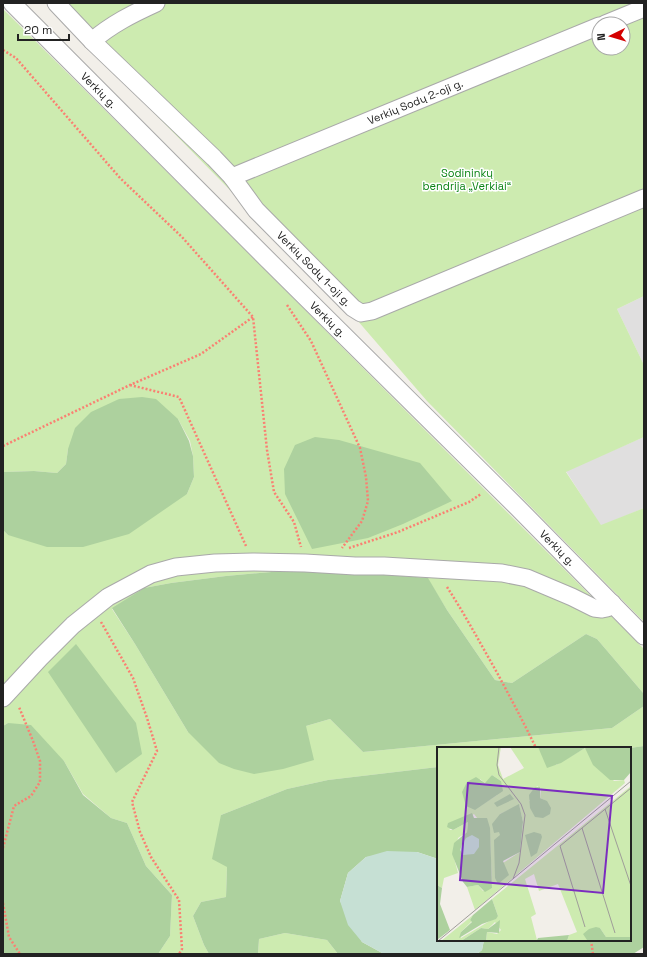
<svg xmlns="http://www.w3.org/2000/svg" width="647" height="957" viewBox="0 0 647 957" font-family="'Space Grotesk',sans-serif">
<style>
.residential{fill:#e0dfdf}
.grass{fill:#cdebb0;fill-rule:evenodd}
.forest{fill:#add19e}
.wetland{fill:#c6e0d4}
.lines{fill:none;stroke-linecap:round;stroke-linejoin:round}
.minor-casing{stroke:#a9a9a9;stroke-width:19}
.path{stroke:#fa8072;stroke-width:2.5;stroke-dasharray:2 2;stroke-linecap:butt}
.minor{stroke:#fff;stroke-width:17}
.labels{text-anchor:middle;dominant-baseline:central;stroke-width:3;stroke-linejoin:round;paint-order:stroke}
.street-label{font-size:11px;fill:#222;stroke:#fff}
.park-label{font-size:11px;fill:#0c8416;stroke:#fff}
.inset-road{fill:none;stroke:#9f9d99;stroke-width:1}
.view{fill:#7b2cbf;fill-opacity:0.15;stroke:#7b2cbf;stroke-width:2}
.inset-edge{fill:none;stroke:#222;stroke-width:2}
</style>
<rect width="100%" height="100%" fill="#f2efe9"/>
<path class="residential" d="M644,296V365L617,309Z
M644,437V508L601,526L566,471Z"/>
<path class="grass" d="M46,3H644V296L617,309L644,365V437L566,472L601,525L644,508V622L427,401L351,313ZM599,24H623V48H599Z
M3,9L123,128L644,649V694L597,639L586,634L512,683L495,680L447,610L427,578L353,572L283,571L226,576L171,583L144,588L112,609L135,644L188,732L306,726L330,719L363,752L612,728L644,706V746L630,748H438V767L328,780L287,789L221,815L227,867L226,897L201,902L193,916L204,945L209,954H158L170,936L172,895L146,866L127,823L111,818L83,794L64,761L8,723L3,726V530L8,535L187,494L194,477L193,456L190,441L178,419L68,449L66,464L57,473L34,471L3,472Z
M285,933L327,940L338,954H258L259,939Z"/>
<path class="forest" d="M142,397L156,399L178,419L189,441L193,456L194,477L187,494L129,534L83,547H47L8,535L3,530V472L34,471L57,473L66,464L68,449L75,428L91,412L119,399Z
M315,437L339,440L420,463L452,501L403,524L368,538L312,549L285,494L284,469L295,445Z
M283,571L353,572L428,578L447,610L495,680L512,683L586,634L597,639L644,694V706L612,728L363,752L330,719L306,726L314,760L283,769L254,774L234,769L219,763L188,732L135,644L112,608L144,588L171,583L226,576Z
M76,644L136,723L142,754L116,773L48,672Z
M8,723L31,725L64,761L83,795L111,818L127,823L146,866L172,895L170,936L158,954H3V726Z
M644,746V947L633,954H477L482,950L484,940H630V748Z
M438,767V859L417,852L366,857L348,873L340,901L362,942L384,954H338L327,940L285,933L259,939L258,954H209L204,945L193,916L201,902L226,897L227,867L212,859L221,815L287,789L328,780Z"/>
<path class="wetland" d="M387,851L417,852L438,859V940H484L482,950L477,954H384L362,942L348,925L340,901L348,873L366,857Z"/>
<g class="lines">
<defs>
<g id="minor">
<path id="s1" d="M12,3L266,258L518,508L644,636"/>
<path id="s2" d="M56,3L92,41L214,158L232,177L256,210L353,308L361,313L372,311L644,198"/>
<path d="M605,24L644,8"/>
<path d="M92,41C112,24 132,14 156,3"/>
<path id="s3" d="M232,177L599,26"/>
<path d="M3,698L40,658L73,625L108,597L151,574L176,567L215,563L253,562L305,563L355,566H384L502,573L527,578L572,597L594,608L602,609L607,608L612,603"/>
</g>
</defs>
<use href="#minor" class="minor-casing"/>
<path class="path" d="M3,50L16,58L120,178L182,237L253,317L267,450L274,492L294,522L301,547
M287,305L311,341L360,448L366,477L368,501L362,521L342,548
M130,385L179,397L246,546
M3,446L130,385L201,354L253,317
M349,548L398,532L469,502L481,494
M447,587C464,613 479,641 495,669C509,695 523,721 536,748
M101,622L133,678L147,718L157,751L132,802L140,832L151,857L179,900L182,949L179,954
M3,848L14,806L31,796L40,782V761L33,741L19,707
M3,903L9,937L20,954
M591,940L593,954"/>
<use href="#minor" class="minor"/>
</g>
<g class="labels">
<g class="street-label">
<text stroke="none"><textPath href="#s1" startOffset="123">Verkių g.</textPath></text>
<text stroke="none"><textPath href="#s3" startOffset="198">Verkių Sodų 2-oji g.</textPath></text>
<text stroke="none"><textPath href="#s2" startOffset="371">Verkių Sodų 1-oji g.</textPath></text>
<text stroke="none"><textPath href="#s1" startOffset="447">Verkių g.</textPath></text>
<text stroke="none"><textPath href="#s1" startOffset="771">Verkių g.</textPath></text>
</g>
<g class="park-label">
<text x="467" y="173">Sodininkų<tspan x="467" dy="13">bendrija „Verkiai“</tspan></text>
</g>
</g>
<g transform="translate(437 747)">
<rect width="194" height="194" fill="#f2efe9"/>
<path d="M0,0H64L61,18L66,32L87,21L73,0H101L108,12L119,18L148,1L177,34L187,33L188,36L38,163L30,140L41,138L46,144L55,141L53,88L37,67L12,83H16L31,75L30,85L21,91L17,111L21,126L7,131L5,141L0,138ZM55,28L64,34L60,48L43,59V32L48,36L51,35ZM100,39L104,42L103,51L107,53L92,54ZM82,58L86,75L83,105L66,116L63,67ZM194,39V190H169L163,181L152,194H130L132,188L140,185L121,137L102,144L97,127L88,132L99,167L94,170L100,193L49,194L50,185L60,187L64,183L58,175L51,182L44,181L24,194H4L36,168L33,173L35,174L24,185V191L61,169L55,152Z" fill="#cdebb0" fill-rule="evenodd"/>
<path d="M101,0H194V25L187,33H173L156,18L148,1L124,16L110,21ZM55,28L64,34L66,44L38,63L29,59L25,45L30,35L39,30L48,36ZM98,40H103V51L110,54L114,61L113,67L106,71L98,70L93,61L92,48ZM73,47L77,52L60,60L57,56ZM82,57L86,75L83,105L66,114L72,128L61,137L58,131L57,93L63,88L62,85L57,86L55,77L63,67ZM35,66L37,71H50L53,81L55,141L48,145L41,138L30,140L26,135L15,107L17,96L30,85L31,75L16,83L10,80L11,76ZM97,85L104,87L105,90L100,106L94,110L88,88ZM0,138L5,141L3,157L13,183L0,193ZM55,152L61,169L59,172L45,177L22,191L24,185L35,175L33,173L36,168ZM63,173L62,186L50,185L49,194H24L44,181L51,182ZM159,180L163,181L169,190H194V194L150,193L146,187L152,182ZM132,188L130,194H83L100,193L101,191Z" fill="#add19e"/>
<path d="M35,88L42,92V100L37,107L26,108L23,103L25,97L29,91Z" fill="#c6e0d4"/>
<path class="inset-road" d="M62,0L60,18L62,28L84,57L88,68L82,116L76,132M168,62L194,139M145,81L178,186M148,180L123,99L194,41M1,194L194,34"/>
<path class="view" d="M31,36L175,49L166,146L23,133Z"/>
<rect width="194" height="194" class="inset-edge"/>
</g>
<rect width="647" height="957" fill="none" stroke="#222222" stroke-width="8"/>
<g transform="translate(611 36) rotate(265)"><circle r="19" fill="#ffffff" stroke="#a7a7a7"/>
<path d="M0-3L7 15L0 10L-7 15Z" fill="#d40000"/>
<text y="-6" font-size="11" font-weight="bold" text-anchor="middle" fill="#222222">N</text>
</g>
<path d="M18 34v6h51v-6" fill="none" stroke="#222222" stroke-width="2"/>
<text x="24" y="34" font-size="12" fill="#222222" stroke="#ffffff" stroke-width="3" paint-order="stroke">20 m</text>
</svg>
